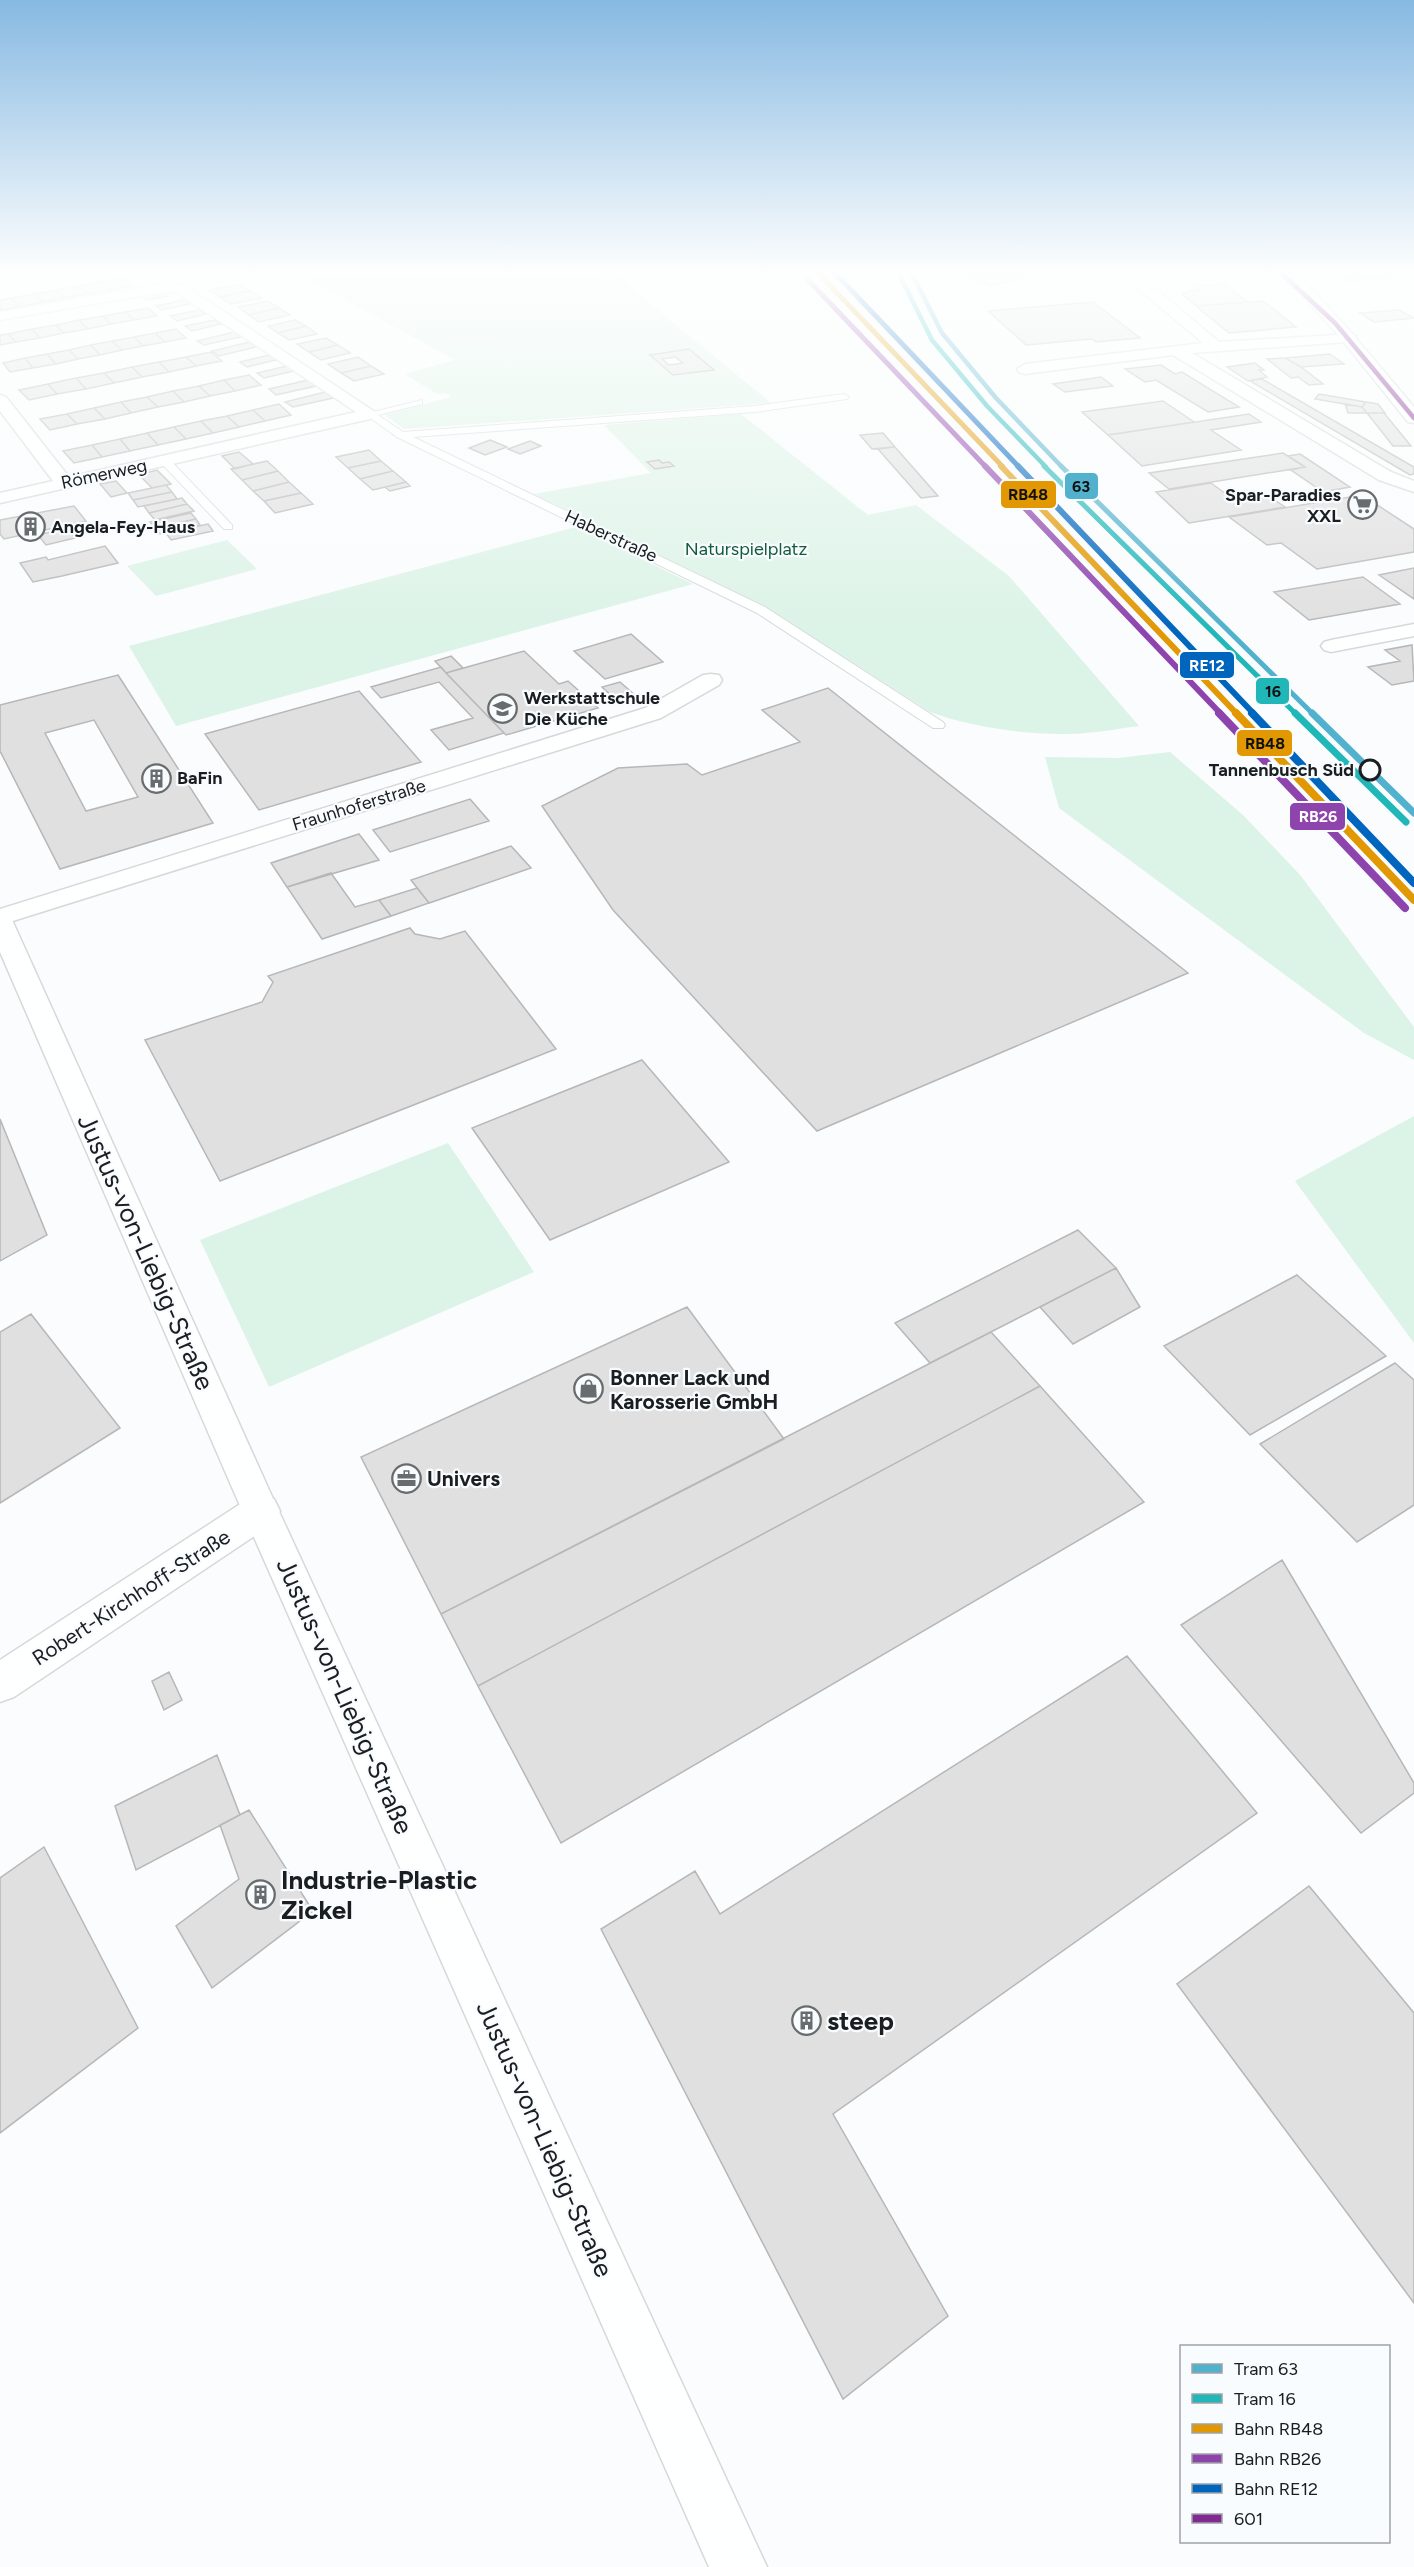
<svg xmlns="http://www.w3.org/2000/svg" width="1414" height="2567" viewBox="0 0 1414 2567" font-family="Figtree,sans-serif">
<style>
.green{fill:#dcf3e7;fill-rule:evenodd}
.building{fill:#e0e0e1;stroke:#b7b7b8;stroke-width:1.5;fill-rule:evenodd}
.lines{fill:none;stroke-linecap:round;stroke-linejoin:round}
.lane-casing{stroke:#d6d8da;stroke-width:2}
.street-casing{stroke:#d6d8da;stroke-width:3}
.secondary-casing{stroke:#d6d8da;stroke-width:3}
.lane{fill:#feffff;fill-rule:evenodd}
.street{fill:#feffff;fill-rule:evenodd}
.secondary{fill:#feffff;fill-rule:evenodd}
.bus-1-casing{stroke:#f9fcfe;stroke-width:7}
.bus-1{stroke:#812a91;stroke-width:4.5}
.rail-1-far2-casing{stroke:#f9fcfe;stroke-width:8}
.rail-1-far1-casing{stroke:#f9fcfe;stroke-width:9}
.rail-1-casing{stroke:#f9fcfe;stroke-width:12}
.rail-2-far2-casing{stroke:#f9fcfe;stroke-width:8}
.rail-2-far1-casing{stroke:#f9fcfe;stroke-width:9}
.rail-2-casing{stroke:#f9fcfe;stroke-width:12}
.rail-3-far2-casing{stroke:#f9fcfe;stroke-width:8}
.rail-3-far1-casing{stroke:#f9fcfe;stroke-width:9}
.rail-3-casing{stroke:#f9fcfe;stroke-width:12}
.rail-1-far2{stroke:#e19803;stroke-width:5}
.rail-1-far1{stroke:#e19803;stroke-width:6}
.rail-1{stroke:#e19803;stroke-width:8}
.rail-2-far2{stroke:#8e44ad;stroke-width:5}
.rail-2-far1{stroke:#8e44ad;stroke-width:6}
.rail-2{stroke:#8e44ad;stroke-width:8}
.rail-3-far2{stroke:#0065bd;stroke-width:5}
.rail-3-far1{stroke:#0065bd;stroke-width:6}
.rail-3{stroke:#0065bd;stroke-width:8}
.tram-1-far2-casing{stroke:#f9fcfe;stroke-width:7}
.tram-1-far1-casing{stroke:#f9fcfe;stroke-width:8}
.tram-1-casing{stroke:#f9fcfe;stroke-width:10}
.tram-2-far2-casing{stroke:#f9fcfe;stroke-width:7}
.tram-2-far1-casing{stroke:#f9fcfe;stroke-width:8}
.tram-2-casing{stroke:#f9fcfe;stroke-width:10}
.tram-1-far2{stroke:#52b1cc;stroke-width:4.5}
.tram-1-far1{stroke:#52b1cc;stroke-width:5}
.tram-1{stroke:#52b1cc;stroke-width:7}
.tram-2-far2{stroke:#21b7b9;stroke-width:4.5}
.tram-2-far1{stroke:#21b7b9;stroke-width:5}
.tram-2{stroke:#21b7b9;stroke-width:7}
.stop-dot{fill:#f9fcfe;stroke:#1b1e20;stroke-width:3}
.labels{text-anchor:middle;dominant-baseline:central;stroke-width:4.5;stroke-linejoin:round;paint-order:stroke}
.far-street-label{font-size:18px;fill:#1b1e20;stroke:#f9fcfe}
.far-poi-label{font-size:18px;font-weight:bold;fill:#1b1e20;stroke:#f9fcfe;text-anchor:start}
.far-park-label{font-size:18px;fill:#105b3c;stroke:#f9fcfe}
.far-stop-label{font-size:18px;font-weight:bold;fill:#1b1e20;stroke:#f9fcfe;text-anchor:end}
.poi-label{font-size:21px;font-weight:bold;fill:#1b1e20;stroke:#f9fcfe;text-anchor:start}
.street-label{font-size:21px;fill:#1b1e20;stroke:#f9fcfe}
.near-street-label{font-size:26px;fill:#1b1e20;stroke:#f9fcfe}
.near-poi-label{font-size:26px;font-weight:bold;fill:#1b1e20;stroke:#f9fcfe;text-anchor:start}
.line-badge{stroke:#f9fcfe;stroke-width:2}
.badge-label{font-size:16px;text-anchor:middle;font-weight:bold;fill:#fff}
.pale-badge-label{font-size:16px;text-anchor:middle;font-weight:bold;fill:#111}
</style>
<rect width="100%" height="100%" fill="#fafcfd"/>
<path class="green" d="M621,272L625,283L771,403L404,429L385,415L451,397L445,393L437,394L405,374L455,360L308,279L304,273L454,276ZM688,349L713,370L673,375L650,355Z
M741,414L868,515L916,505L1009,576L1139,726C1121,728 1103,732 1085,733C1039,737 973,728 930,712L769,609L534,494L651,473L604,425Z
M576,527L693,584L176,726L129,646Z
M227,540L257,569L156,596L127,566Z
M1170,752L1244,816L1301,876L1414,1027V1060L1364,1033L1059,808L1045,757L1118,758Z
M1414,1116V1343L1295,1181Z
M448,1143L534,1272L269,1387L200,1240Z"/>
<path class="building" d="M969,272H1047L991,286L973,279Z
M1152,272H1226L1227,273L1158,277Z
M1355,272H1380L1390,278L1349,281L1336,274Z
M1380,272H1414V276L1390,278Z
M124,278L133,286L111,290L102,282Z
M102,282L111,290L88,294L79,286Z
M239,284L250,291L220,297L210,290Z
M1224,284L1248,302L1196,306L1183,295L1187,291L1200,290L1194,286Z
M79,286L88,294L65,298L57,290Z
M57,290L65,298L43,302L34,294Z
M250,291L261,298L231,304L220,297Z
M162,292L168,296L147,300L141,296Z
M34,294L43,302L19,307L11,298Z
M11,298L19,307L0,310V300Z
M184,300L190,304L161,310L156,306Z
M268,301L279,308L249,315L238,307Z
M1263,301L1296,327L1229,333L1196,306Z
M1093,302L1140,338L1096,342L1092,339L1026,345L988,311Z
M148,308L157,316L134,320L125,312Z
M279,308L290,315L259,322L249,315Z
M199,310L206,314L177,321L170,316Z
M1399,310L1414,318L1374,322L1360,313Z
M125,312L134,320L111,324L103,316Z
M103,316L111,324L88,329L79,320Z
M79,320L88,329L64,333L56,325Z
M215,320L221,324L192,331L185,326Z
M295,320L306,326L278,333L268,326Z
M56,325L64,333L40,338L32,329Z
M306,326L317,334L289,340L278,333Z
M32,329L40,338L16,342L8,334Z
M176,329L186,338L165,342L155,333Z
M234,332L241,337L204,345L197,341Z
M155,333L165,342L143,346L134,337Z
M8,334L16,342L0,345V335Z
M134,337L143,346L122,350L112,341Z
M326,338L338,345L309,352L297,344Z
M112,341L122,350L100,355L91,345Z
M249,342L256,347L219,356L212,351Z
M91,345L100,355L78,359L69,350Z
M338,345L350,353L321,360L309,352Z
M689,349L714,370L673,375L650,355ZM675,357L683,363L669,365L662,359Z
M69,350L78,359L56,364L47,354Z
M211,352L222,361L196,366L186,357Z
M47,354L56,364L33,368L25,358Z
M1330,354L1344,364L1301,367L1285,358Z
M269,355L276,360L247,367L240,362Z
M186,357L196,366L169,372L159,362Z
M358,357L371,366L341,373L328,364Z
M25,358L33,368L10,372L3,363Z
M1285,358L1301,367L1323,384L1309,385L1298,377L1291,378L1267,359Z
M159,362L169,372L142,377L132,367Z
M1255,363L1264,370H1259L1267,377L1248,381L1227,367Z
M1161,365L1175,374L1182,372L1239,407L1208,412L1156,380L1145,382L1125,369Z
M287,366L294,371L264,378L257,373Z
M371,366L384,374L354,381L341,373Z
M132,367L142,377L114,383L104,373Z
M104,373L114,383L86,389L76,378Z
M249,375L261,385L235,391L224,380Z
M1101,377L1113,386L1065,392L1053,384Z
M76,378L86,389L57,394L48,384Z
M1262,379L1414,467V474L1410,475L1250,381Z
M224,380L235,391L210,396L199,386Z
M308,380L316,386L276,395L269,389Z
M48,384L57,394L29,400L19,390Z
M199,386L210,396L184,402L173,391Z
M173,391L184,402L158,407L147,397Z
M325,392L333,398L293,407L285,402Z
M1319,394L1366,402L1362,407L1315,399Z
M147,397L158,407L131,413L121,402Z
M1163,401L1194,422L1108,435L1082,412Z
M121,402L131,413L105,419L94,408Z
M1366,402L1378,404L1385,413H1367L1362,407Z
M279,404L291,415L265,421L253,410Z
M1345,404L1362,407L1367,413H1348Z
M94,408L105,419L77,424L67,414Z
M253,410L265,421L239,427L227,416Z
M1367,413H1384L1411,446H1393Z
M67,414L77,424L50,430L40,419Z
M1249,414L1261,422L1211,430L1241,450L1142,466L1108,435Z
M227,416L239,427L213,433L201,421Z
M201,421L213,433L186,439L174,427Z
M174,427L186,439L158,445L147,433Z
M147,433L158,445L130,451L120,439Z
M883,433L895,447L872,449L860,435Z
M120,439L130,451L102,457L92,445Z
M490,440L507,447L485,455L469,448Z
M530,441L541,446L520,454L508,449Z
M92,445L102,457L74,463L63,451Z
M895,447L938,496L921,498L878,449Z
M369,450L381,461L348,468L336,457Z
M239,452L253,464L235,469L222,456Z
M1283,453L1305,467L1169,489L1149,473Z
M1300,454L1350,487L1323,492L1291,470L1305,467L1288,456Z
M659,460L662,463L669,462L674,466L655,469L647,462Z
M267,461L278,471L242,480L231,469Z
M381,461L393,471L360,479L348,468Z
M157,470L171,484L152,488L139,475Z
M278,471L289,482L253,491L242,480Z
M393,471L406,482L373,490L360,479Z
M116,481L127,493L111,497L100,484Z
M289,482L301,493L264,501L253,491Z
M406,482L410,486L390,491L385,487Z
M1211,483L1237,502L1270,497L1285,507L1189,523L1156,492Z
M166,485L172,492L133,500L128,493Z
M172,492L177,499L138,507L133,500Z
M301,493L313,504L275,513L264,501Z
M1362,495L1414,529V552L1317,569L1281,543L1267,545L1229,517Z
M182,498L187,504L149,513L144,506Z
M187,504L194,511L155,520L149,513Z
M74,506L86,521L4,539L0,534V520Z
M191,513L196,519L155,528L150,522Z
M196,519L200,525L160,534L155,528Z
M208,524L213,531L171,540L166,533Z
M67,528L75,538L46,545L38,535Z
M105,546L118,563L62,576L33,582L20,563L46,557L48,560Z
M1414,568V599L1379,575Z
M1363,577L1400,604L1309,620L1274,592Z
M631,634L663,662L605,679L574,651Z
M1412,645L1414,681L1392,685L1368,667L1400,661L1385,650Z
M524,651L559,684L568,681L598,708L506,735L446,673Z
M451,656L463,668L446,673L435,661Z
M441,667L446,673L504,733L449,750L431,730L473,718L439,682L381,698L371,687Z
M118,675L213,823L60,869L0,751V705ZM94,720L138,797L86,811L45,733Z
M620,682L636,696L618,702L602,687Z
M828,688L1188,973L817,1131L613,910L542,806L618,768L687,764L702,775L800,742L762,710Z
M359,691L421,762L259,810L205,734Z
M470,799L489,821L390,852L373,830Z
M359,834L379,860L287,887L271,863Z
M511,846L531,868L429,903L411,880Z
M331,873L355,907L379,900L391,916L322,939L287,887Z
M417,888L429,903L391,916L379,900Z
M410,928L415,934L440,939L465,931L556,1049L220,1181L145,1040L262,1002L273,982L268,976Z
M642,1060L729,1162L550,1240L472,1128Z
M0,1119L47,1235L0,1261Z
M1078,1230L1116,1268L930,1363L895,1323Z
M1116,1268L1140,1307L1073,1344L1040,1307Z
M1297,1275L1386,1356L1250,1435L1164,1346Z
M687,1307L784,1439L441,1614L361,1457Z
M31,1314L120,1428L0,1503V1332Z
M991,1332L1040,1386L478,1686L441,1614Z
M1395,1363L1414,1380V1505L1357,1542L1260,1444Z
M1040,1386L1144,1502L561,1843L478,1686Z
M1282,1560L1414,1783V1793L1361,1833L1181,1625Z
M1127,1656L1257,1813L833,2114L948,2316L843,2399L601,1929L695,1871L720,1914Z
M169,1672L182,1700L164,1710L152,1681Z
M217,1755L240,1815L136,1870L115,1806Z
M249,1810L313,1911L212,1988L176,1926L239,1879L220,1825Z
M44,1847L138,2028L0,2133V1878Z
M1309,1886L1414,2013V2303L1177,1984Z"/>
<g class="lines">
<defs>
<path id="lane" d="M844,394L849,397L847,399L755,412L413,437L765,607L943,722L945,725L943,728H933L757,613L397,437L365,414L422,400V404L378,415L403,432L755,406Z
M165,458L169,459L232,525V529H224L161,463V459Z"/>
<path id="street" d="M1139,278L1144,279L1219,342L1353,334L1356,337L1353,340L1348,342L1192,353L1391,472L1414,481V492L1379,480L1173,355L1025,374L1019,372L1017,369L1025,364L1203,343L1134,285L1132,282L1134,279Z
M164,284L184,285L378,414L370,419L0,503V493L53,481L0,411V395L6,397L69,477L356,412L176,292H164L0,320V312Z
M1414,624V636L1331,652L1324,650L1321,646L1324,642L1331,640Z
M711,674L719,675L722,680L719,685L661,718L0,925V909L645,708L703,675Z
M261,1495L274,1499L280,1511L274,1523L14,1697L0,1702V1660L248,1499Z"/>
<path id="secondary" d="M1281,272H1296L1349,330L1414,407V423L1408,422L1339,336Z
M0,914L9,916L13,922L270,1492L767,2567H709L234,1492L0,952Z"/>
</defs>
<use href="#lane" class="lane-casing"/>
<use href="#street" class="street-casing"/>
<use href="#secondary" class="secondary-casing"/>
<use href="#lane" class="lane"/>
<use href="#street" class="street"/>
<use href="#secondary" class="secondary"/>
<defs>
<path id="bus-1" d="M1280,272L1335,323L1414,418"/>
</defs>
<use href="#bus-1" class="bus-1-casing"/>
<use href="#bus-1" class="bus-1"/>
<defs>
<path id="rail-1-far2" d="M817,272L1003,467"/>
<path id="rail-1-far1" d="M1001,466L1237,714"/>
<path id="rail-1" d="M1236,713L1414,900"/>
<path id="rail-2-far2" d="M808,280L986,467"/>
<path id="rail-2-far1" d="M985,466L1221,714"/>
<path id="rail-2" d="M1219,713L1405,908"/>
<path id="rail-3-far2" d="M834,272L1019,467"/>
<path id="rail-3-far1" d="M1018,466L1254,714"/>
<path id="rail-3" d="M1252,713L1414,883"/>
</defs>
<use href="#rail-1-far2" class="rail-1-far2-casing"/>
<use href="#rail-1-far1" class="rail-1-far1-casing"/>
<use href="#rail-1" class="rail-1-casing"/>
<use href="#rail-2-far2" class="rail-2-far2-casing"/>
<use href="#rail-2-far1" class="rail-2-far1-casing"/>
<use href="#rail-2" class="rail-2-casing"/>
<use href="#rail-3-far2" class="rail-3-far2-casing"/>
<use href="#rail-3-far1" class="rail-3-far1-casing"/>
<use href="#rail-3" class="rail-3-casing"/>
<use href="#rail-1-far2" class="rail-1-far2"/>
<use href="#rail-1-far1" class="rail-1-far1"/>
<use href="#rail-1" class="rail-1"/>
<use href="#rail-2-far2" class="rail-2-far2"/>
<use href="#rail-2-far1" class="rail-2-far1"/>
<use href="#rail-2" class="rail-2"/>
<use href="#rail-3-far2" class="rail-3-far2"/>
<use href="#rail-3-far1" class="rail-3-far1"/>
<use href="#rail-3" class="rail-3"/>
<defs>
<path id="tram-1-far2" d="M911,272L942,333L996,398L1062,467"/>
<path id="tram-1-far1" d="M1061,466L1313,714"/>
<path id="tram-1" d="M1312,713L1414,813"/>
<path id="tram-2-far2" d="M900,276L932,340L987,406L1046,467"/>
<path id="tram-2-far1" d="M1044,466L1296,714"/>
<path id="tram-2" d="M1295,713L1406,822"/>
</defs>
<use href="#tram-1-far2" class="tram-1-far2-casing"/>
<use href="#tram-1-far1" class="tram-1-far1-casing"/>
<use href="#tram-1" class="tram-1-casing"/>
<use href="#tram-2-far2" class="tram-2-far2-casing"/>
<use href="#tram-2-far1" class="tram-2-far1-casing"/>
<use href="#tram-2" class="tram-2-casing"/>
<use href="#tram-1-far2" class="tram-1-far2"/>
<use href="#tram-1-far1" class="tram-1-far1"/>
<use href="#tram-1" class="tram-1"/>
<use href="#tram-2-far2" class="tram-2-far2"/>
<use href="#tram-2-far1" class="tram-2-far1"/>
<use href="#tram-2" class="tram-2"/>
</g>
<linearGradient id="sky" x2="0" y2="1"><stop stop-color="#87b9e2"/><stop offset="0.43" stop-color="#fdfefe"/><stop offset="1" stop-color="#fdfefe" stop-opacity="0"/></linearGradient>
<rect width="1414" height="631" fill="url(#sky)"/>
<defs>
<symbol id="supermarket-ring" viewBox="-11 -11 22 22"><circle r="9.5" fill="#f9fcfe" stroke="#696c6d" stroke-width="1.5"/><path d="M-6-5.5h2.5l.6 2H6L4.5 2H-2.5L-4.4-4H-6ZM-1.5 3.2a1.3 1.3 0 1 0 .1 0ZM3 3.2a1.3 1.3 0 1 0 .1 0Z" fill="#696c6d"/></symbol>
<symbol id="building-ring" viewBox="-11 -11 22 22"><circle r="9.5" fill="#f9fcfe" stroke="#696c6d" stroke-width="1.5"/><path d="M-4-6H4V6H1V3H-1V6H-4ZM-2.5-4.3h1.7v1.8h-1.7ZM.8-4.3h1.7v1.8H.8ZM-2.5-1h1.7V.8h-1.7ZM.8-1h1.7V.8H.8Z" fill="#696c6d"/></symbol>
<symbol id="school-ring" viewBox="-11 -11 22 22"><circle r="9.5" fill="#f9fcfe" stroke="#696c6d" stroke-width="1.5"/><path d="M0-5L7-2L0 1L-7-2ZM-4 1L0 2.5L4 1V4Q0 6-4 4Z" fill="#696c6d"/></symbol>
<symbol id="shop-ring" viewBox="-11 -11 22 22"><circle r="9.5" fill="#f9fcfe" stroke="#696c6d" stroke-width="1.5"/><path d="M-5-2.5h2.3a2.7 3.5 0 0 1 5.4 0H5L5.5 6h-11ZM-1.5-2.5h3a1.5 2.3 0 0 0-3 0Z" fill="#696c6d"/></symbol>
<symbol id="office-ring" viewBox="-11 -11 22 22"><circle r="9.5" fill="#f9fcfe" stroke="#696c6d" stroke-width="1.5"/><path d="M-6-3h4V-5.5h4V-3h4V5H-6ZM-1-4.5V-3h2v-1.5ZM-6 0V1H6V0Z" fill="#696c6d"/></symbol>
</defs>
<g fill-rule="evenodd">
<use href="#supermarket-ring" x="1346" y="488" width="33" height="33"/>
<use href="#building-ring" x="14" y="510" width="33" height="33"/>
<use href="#school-ring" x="486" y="692" width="33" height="33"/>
<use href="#building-ring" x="140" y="762" width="33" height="33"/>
<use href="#shop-ring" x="572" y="1372" width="33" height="33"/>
<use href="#office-ring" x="390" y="1462" width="33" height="33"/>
<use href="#building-ring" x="244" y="1878" width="33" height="33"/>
<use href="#building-ring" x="790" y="2004" width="33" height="33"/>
</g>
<circle class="stop-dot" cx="1370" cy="770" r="10"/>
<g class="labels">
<g class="far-street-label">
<text transform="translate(104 474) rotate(-12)">Römerweg</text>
<text transform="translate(611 536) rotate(25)">Haberstraße</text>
<text transform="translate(359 805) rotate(-17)">Fraunhoferstraße</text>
</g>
<g class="far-poi-label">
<text x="1341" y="495" text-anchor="end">Spar-Paradies<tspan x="1341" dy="21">XXL</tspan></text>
<text x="51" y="527">Angela-Fey-Haus</text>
<text x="524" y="698">Werkstattschule<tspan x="524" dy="21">Die Küche</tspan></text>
<text x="177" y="778">BaFin</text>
</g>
<g class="far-park-label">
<text x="746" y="549">Naturspielplatz</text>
</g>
<g class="far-stop-label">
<text x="1354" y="770">Tannenbusch Süd</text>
</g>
<g class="poi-label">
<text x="610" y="1377">Bonner Lack und<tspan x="610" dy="24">Karosserie GmbH</tspan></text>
<text x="427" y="1478">Univers</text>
</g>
<g class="street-label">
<text transform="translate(131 1597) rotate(-33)">Robert-Kirchhoff-Straße</text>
</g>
<g class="near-street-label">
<text transform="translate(146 1252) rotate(66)">Justus-von-Liebig-Straße</text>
<text transform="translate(345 1696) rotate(66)">Justus-von-Liebig-Straße</text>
<text transform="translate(545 2139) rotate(66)">Justus-von-Liebig-Straße</text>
</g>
<g class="near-poi-label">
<text x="281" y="1880">Industrie-Plastic<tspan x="281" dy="30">Zickel</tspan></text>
<text x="827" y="2021">steep</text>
</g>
</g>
<g class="line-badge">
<rect x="1064" y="472" width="35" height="28" rx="6" fill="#52b1cc"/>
<rect x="1000" y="480" width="57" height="29" rx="6" fill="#e19803"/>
<rect x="1179" y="651" width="56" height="28" rx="6" fill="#0065bd"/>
<rect x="1255" y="677" width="35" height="28" rx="6" fill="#21b7b9"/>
<rect x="1236" y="729" width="57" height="28" rx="6" fill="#e19803"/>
<rect x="1289" y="802" width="57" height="29" rx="6" fill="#8e44ad"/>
</g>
<g class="badge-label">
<text x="1207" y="671">RE12</text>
<text x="1318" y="822">RB26</text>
</g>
<g class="pale-badge-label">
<text x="1081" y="492">63</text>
<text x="1028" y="500">RB48</text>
<text x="1273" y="697">16</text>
<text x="1265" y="749">RB48</text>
</g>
<rect x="1180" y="2345" width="210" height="198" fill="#f9fcfe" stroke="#a0a3a5" stroke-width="1.5"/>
<rect x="1192" y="2364" width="30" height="9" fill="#52b1cc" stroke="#a0a3a5" stroke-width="1.5"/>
<text x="1234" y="2375" font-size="18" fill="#1b1e20">Tram 63</text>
<rect x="1192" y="2394" width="30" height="9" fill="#21b7b9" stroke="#a0a3a5" stroke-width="1.5"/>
<text x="1234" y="2405" font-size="18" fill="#1b1e20">Tram 16</text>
<rect x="1192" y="2424" width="30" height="9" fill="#e19803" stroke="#a0a3a5" stroke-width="1.5"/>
<text x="1234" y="2435" font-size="18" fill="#1b1e20">Bahn RB48</text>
<rect x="1192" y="2454" width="30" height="9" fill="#8e44ad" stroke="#a0a3a5" stroke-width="1.5"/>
<text x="1234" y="2465" font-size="18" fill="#1b1e20">Bahn RB26</text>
<rect x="1192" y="2484" width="30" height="9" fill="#0065bd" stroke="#a0a3a5" stroke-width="1.5"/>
<text x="1234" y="2495" font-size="18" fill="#1b1e20">Bahn RE12</text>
<rect x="1192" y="2514" width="30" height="9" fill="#812a91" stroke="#a0a3a5" stroke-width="1.5"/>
<text x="1234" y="2525" font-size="18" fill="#1b1e20">601</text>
</svg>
